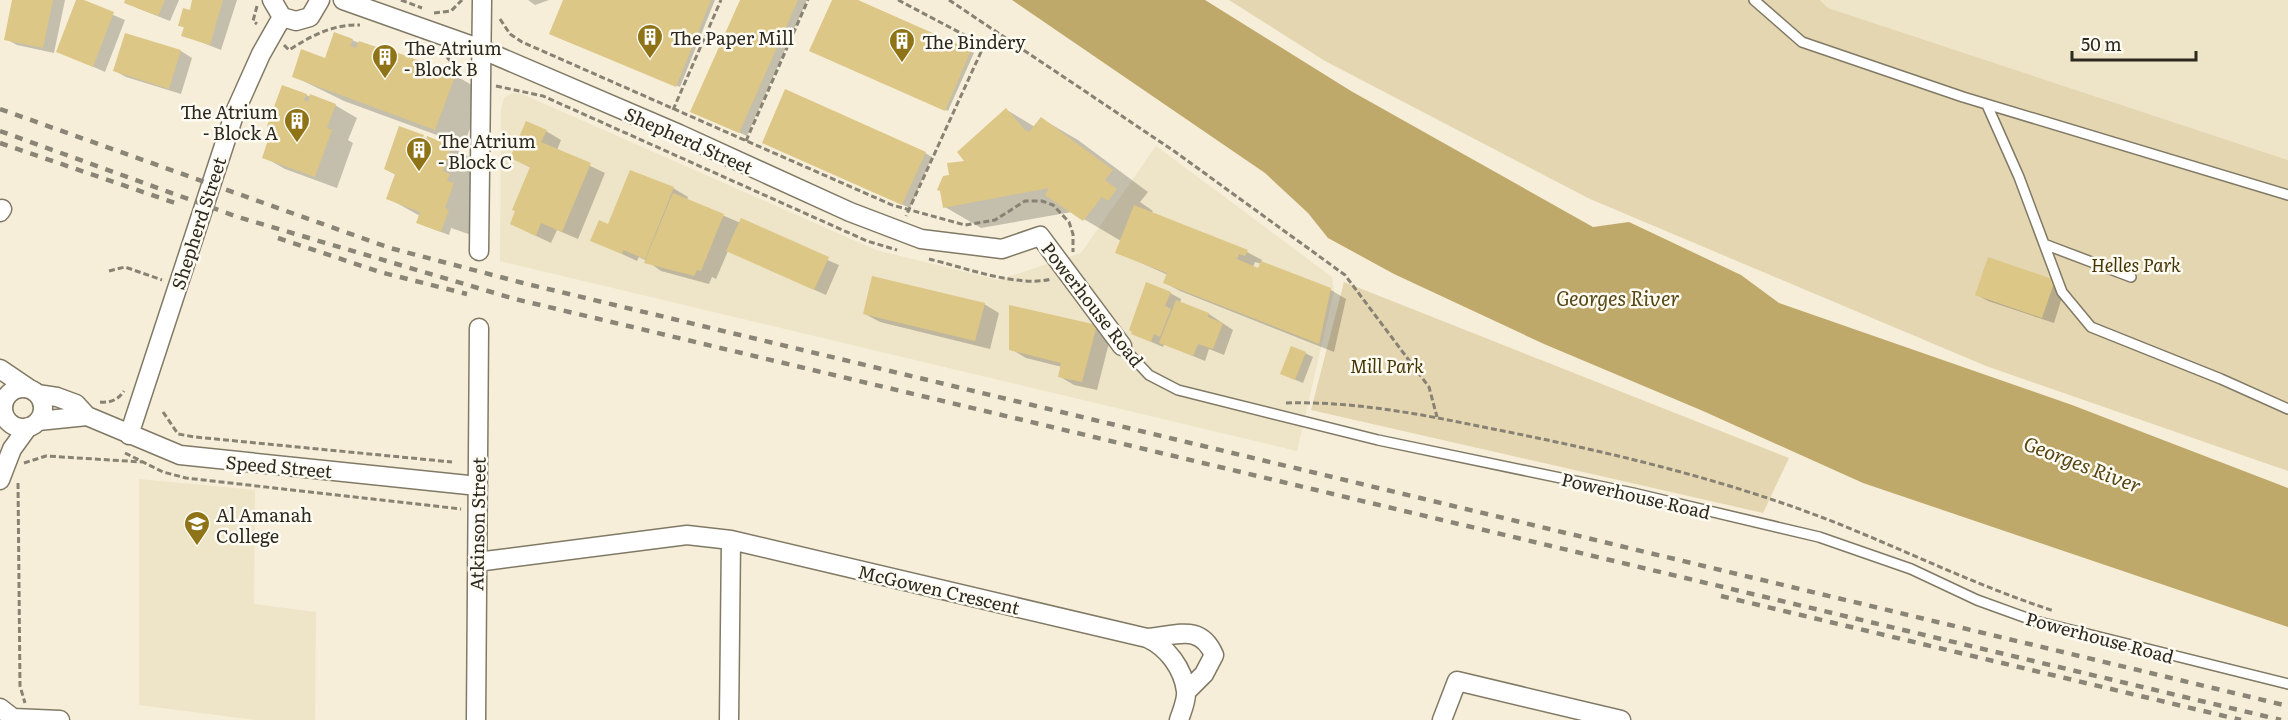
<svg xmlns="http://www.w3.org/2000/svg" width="2288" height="720" viewBox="0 0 2288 720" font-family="Literata,serif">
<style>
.built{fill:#eee4c7}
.green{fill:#e4d6b0}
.water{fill:#bfa96a}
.shadow{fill:#0003;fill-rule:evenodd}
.building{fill:#ddc786}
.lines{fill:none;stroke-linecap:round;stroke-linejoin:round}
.service-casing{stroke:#807965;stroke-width:12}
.minor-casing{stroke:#807965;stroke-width:21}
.path{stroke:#888274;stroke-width:3;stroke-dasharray:6 3;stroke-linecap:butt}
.service{stroke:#fff;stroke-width:9}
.minor{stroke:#fff;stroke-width:18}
.rail{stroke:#8a8576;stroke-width:4.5;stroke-dasharray:8 8;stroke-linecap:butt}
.labels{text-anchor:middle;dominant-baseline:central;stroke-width:5;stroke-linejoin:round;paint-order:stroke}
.poi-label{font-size:18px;fill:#2c2921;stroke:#fefbf3;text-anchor:start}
.street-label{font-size:18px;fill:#2c2921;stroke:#fefbf3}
.park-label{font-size:18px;font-style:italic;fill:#433400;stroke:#fefbf3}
.water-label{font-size:20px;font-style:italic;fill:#554513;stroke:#fefbf3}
</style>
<rect width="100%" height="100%" fill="#f6eed8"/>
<path class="built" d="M1820,0H2288V160L1828,8Z
M512,93L522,94L876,250L998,280L1081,253L1156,146L1332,277L1334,292L1297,451L500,261L501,109L504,98Z
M139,479L255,490L254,604L316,612L315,720H255L139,705Z"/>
<path class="green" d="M1229,0H1820L1828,8L2288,160V471L1986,366L1590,199L1325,61Z
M1344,282L1789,458L1763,513L1311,410Z"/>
<path class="water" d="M1012,0H1205L1351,91L1593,227L1629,222L1741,275L1779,303L2072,405L2288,488V627L1863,483L1703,411L1544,344L1394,274L1328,238L1308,213L1265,173Z"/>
<path class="shadow" d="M14,0H65L54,53L17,45L6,39Z
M78,0L125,20L105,72L58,51Z
M127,0H179L170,21L137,8Z
M194,0H237L221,50L183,35L185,28L179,25L191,12Z
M528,0H549L535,5Z
M564,0H715L680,87L554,36Z
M742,0H807L747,136L699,115Z
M833,0H854L974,53L948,111L814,52Z
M352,40L397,59L455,75L483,92L464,145L344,101L293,76L331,62Z
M181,51L192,58L181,94L126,77L115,71Z
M306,95L335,105L357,118L348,140L353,143L337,188L285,169L264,157Z
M1007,110L1035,127L1042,119L1078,140L1148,192L1140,202L1153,211L1151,213L1247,252L1262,260L1261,263L1331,290L1346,299L1334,352L1180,291L1165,283L1168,275L1117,252L1121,241L1072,212L981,228L945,207L951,176L967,162ZM1255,262L1262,264L1259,270L1253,267Z
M546,131L561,140L557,150L605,173L578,239L557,230L551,243L511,224L531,168L512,158Z
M423,137L451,147L480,163L474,236L451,228L449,235L425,226L418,222L420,216L388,198L396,175L385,169Z
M771,146L925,153L932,157L910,208Z
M673,188L688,197L687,200L839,265L826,295L728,251L716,279L712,277L709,284L661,271L647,261L639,257L637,261L592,240L609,226Z
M2054,281L2065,288L2054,323L1988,301L1977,295Z
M1170,293L1181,299L1180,303L1209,314L1233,330L1224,355L1209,349L1205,361L1164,344L1163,347L1133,334Z
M984,304L999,313L990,349L880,322L865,314Z
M1096,327L1111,335L1097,390L1074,385L1059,376L1062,367L1026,358L1011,349Z
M1305,353L1313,357L1303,383L1289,377Z"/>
<path class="building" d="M12,0H53L43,48L4,40Z
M76,0H84L114,12L93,67L56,52Z
M125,0H165L158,16L124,3Z
M192,0H223L210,45L181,36L184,27L178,26L183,8L190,10Z
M563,0H711L676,87L549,34Z
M740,0H798L739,133L690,112Z
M832,0H858L971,50L945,111L809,51Z
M334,32L353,39L350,46L356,48L359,41L388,51L381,72L390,75L398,53L456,74L435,130L292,77L301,49L325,58Z
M125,33L181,50L169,89L113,71Z
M282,85L307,94L304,100L308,102L310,94L336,104L327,128L332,130L315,177L262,158L272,128L267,126Z
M785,89L926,152L902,205L762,143Z
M1006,108L1025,130L1029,132L1041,117L1113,170L1105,180L1117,189L1108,201L1102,197L1083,221L1045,195L1049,188L943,208L940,191L937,190L943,176L949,175L947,163L964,161L957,152Z
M526,121L547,130L541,142L591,163L562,232L541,223L536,236L510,224L515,211L512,210L530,167L510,158Z
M399,126L424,135L421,143L425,144L427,136L452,146L443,171L450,174L447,181L454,183L445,208L449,210L441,232L416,223L420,212L386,199L395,174L384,169Z
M630,170L674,187L645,259L623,250L622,254L590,241L599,220L608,224Z
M673,193L724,214L701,271L697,270L694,276L644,263Z
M1134,205L1248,250L1245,256L1239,254L1237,259L1258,268L1261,261L1331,288L1319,344L1163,283L1167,273L1115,253Z
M741,218L829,257L814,290L726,251Z
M1988,257L2055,280L2042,318L1975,295Z
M872,276L985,303L975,341L863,314Z
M1146,282L1171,292L1165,306L1171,309L1160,337L1154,334L1151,342L1131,334L1132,332L1129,330Z
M1176,300L1209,313L1208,317L1223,323L1213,349L1198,344L1193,356L1159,343Z
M1009,305L1097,325L1082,382L1058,377L1061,363L1009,350Z
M1291,346L1306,352L1295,380L1280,374Z"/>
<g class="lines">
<defs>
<path id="service" d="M1754,0L1802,42L1963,97L2288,195
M1987,105L2019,177L2062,292L2091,327L2221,379L2288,409
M2044,244L2131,277
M1122,346L1149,375L1178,390L1378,440L1633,493L1819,537L1911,569L1977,600L2035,621L2288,684"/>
<path id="minor" d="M272,0L282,17L296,21L310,17L320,0
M343,0L481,49L679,134L850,212L921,239L1002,249L1040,236L1122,346
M0,212L2,209
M479,251L482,0
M0,369L28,388
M3 408a20 20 0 1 1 40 0a20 20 0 1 1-40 0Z
M37,394L57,397L76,404L87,416L180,455L478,486
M38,421L87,416
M129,435L235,112L261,54L282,17
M0,480L12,449L28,427
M477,562L687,535L731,540L1147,638C1167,647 1183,668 1186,691C1187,700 1182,711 1179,720
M1147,638C1177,636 1200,623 1214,655L1204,674L1186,692
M0,708L13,718L60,720
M476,720L479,328
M729,720L731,540
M1442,720L1457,681L1621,720"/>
</defs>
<use href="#service" class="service-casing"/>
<use href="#minor" class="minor-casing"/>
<path class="path" d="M401,0L422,8
M898,0L972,39L981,52L906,216
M949,0L1174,151L1345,275L1429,387L1437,417
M257,6L253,21L257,24
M434,13L451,11L462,0
M500,19L510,34L522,42L892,205L965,225L995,220L1025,201H1042L1053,205L1069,222L1073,234V252
M284,45L289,50C311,36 333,24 360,25
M447,57L463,77
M496,86L543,96L867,241L897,250
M673,110L721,0
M746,141L808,0
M929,259C963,267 1019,288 1051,279
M109,271L125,267L162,280
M100,402C110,403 118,400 124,391
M1286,403C1356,401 1425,415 1493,429C1610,452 1728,480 1839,524C1911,553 1980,587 2054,611
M163,412L178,434L195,437L452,462
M125,453L163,472L186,478L461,509
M24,463L46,456L142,462
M18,483L20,686L25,703"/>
<use href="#service" class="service"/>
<use href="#minor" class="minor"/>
<path class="rail" d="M0,109L390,248L523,283L2288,706
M0,131L238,217L515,299L2281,720
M0,143L181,205
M278,238L380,272L467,294
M1721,596L2241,720"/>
</g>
<defs>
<symbol id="building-pin" viewBox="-11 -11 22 30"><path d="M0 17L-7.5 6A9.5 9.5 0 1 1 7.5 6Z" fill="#8e7317" stroke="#fefbf3"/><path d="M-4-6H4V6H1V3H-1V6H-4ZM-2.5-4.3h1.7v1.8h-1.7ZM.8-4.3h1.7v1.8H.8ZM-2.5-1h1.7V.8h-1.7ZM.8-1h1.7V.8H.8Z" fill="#fff"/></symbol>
<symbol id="school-pin" viewBox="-11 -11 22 30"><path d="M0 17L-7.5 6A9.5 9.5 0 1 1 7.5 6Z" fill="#8e7317" stroke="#fefbf3"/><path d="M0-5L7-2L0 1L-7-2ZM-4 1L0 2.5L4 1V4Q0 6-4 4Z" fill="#fff"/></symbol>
</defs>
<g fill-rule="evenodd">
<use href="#building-pin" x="635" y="22" width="30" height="40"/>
<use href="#building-pin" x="887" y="26" width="30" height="40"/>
<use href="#building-pin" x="370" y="42" width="30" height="40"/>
<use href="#building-pin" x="282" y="106" width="30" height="40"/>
<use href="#building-pin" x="404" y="135" width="30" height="40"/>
<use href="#school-pin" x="182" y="509" width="30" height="40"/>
</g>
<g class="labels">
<g class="poi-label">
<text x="670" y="37">The Paper Mill</text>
<text x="922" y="41">The Bindery</text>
<text x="404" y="47">The Atrium<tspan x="404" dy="21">- Block B</tspan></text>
<text x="278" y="111" text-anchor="end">The Atrium<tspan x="278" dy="21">- Block A</tspan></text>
<text x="438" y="140">The Atrium<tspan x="438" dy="21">- Block C</tspan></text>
<text x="216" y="514">Al Amanah<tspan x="216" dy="21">College</tspan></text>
</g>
<g class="street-label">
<text transform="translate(689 140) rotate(24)">Shepherd Street</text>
<text transform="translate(198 223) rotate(-72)">Shepherd Street</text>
<text transform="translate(1093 304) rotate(52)">Powerhouse Road</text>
<text transform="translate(279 466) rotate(5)">Speed Street</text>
<text transform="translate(1636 495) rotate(13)">Powerhouse Road</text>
<text transform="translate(477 524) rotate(-89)">Atkinson Street</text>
<text transform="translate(939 589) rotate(13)">McGowen Crescent</text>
<text transform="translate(2100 637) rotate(15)">Powerhouse Road</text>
</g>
<g class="park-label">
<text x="2136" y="264">Helles Park</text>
<text x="1387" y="365">Mill Park</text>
</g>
<g class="water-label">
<text x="1618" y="297">Georges River</text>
<text transform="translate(2083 463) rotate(21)">Georges River</text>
</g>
</g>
<path d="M2072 51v9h124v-9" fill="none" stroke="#2c2921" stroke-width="3"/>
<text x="2081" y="51" font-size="18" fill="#2c2921" stroke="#fefbf3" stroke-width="4.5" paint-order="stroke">50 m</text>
</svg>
